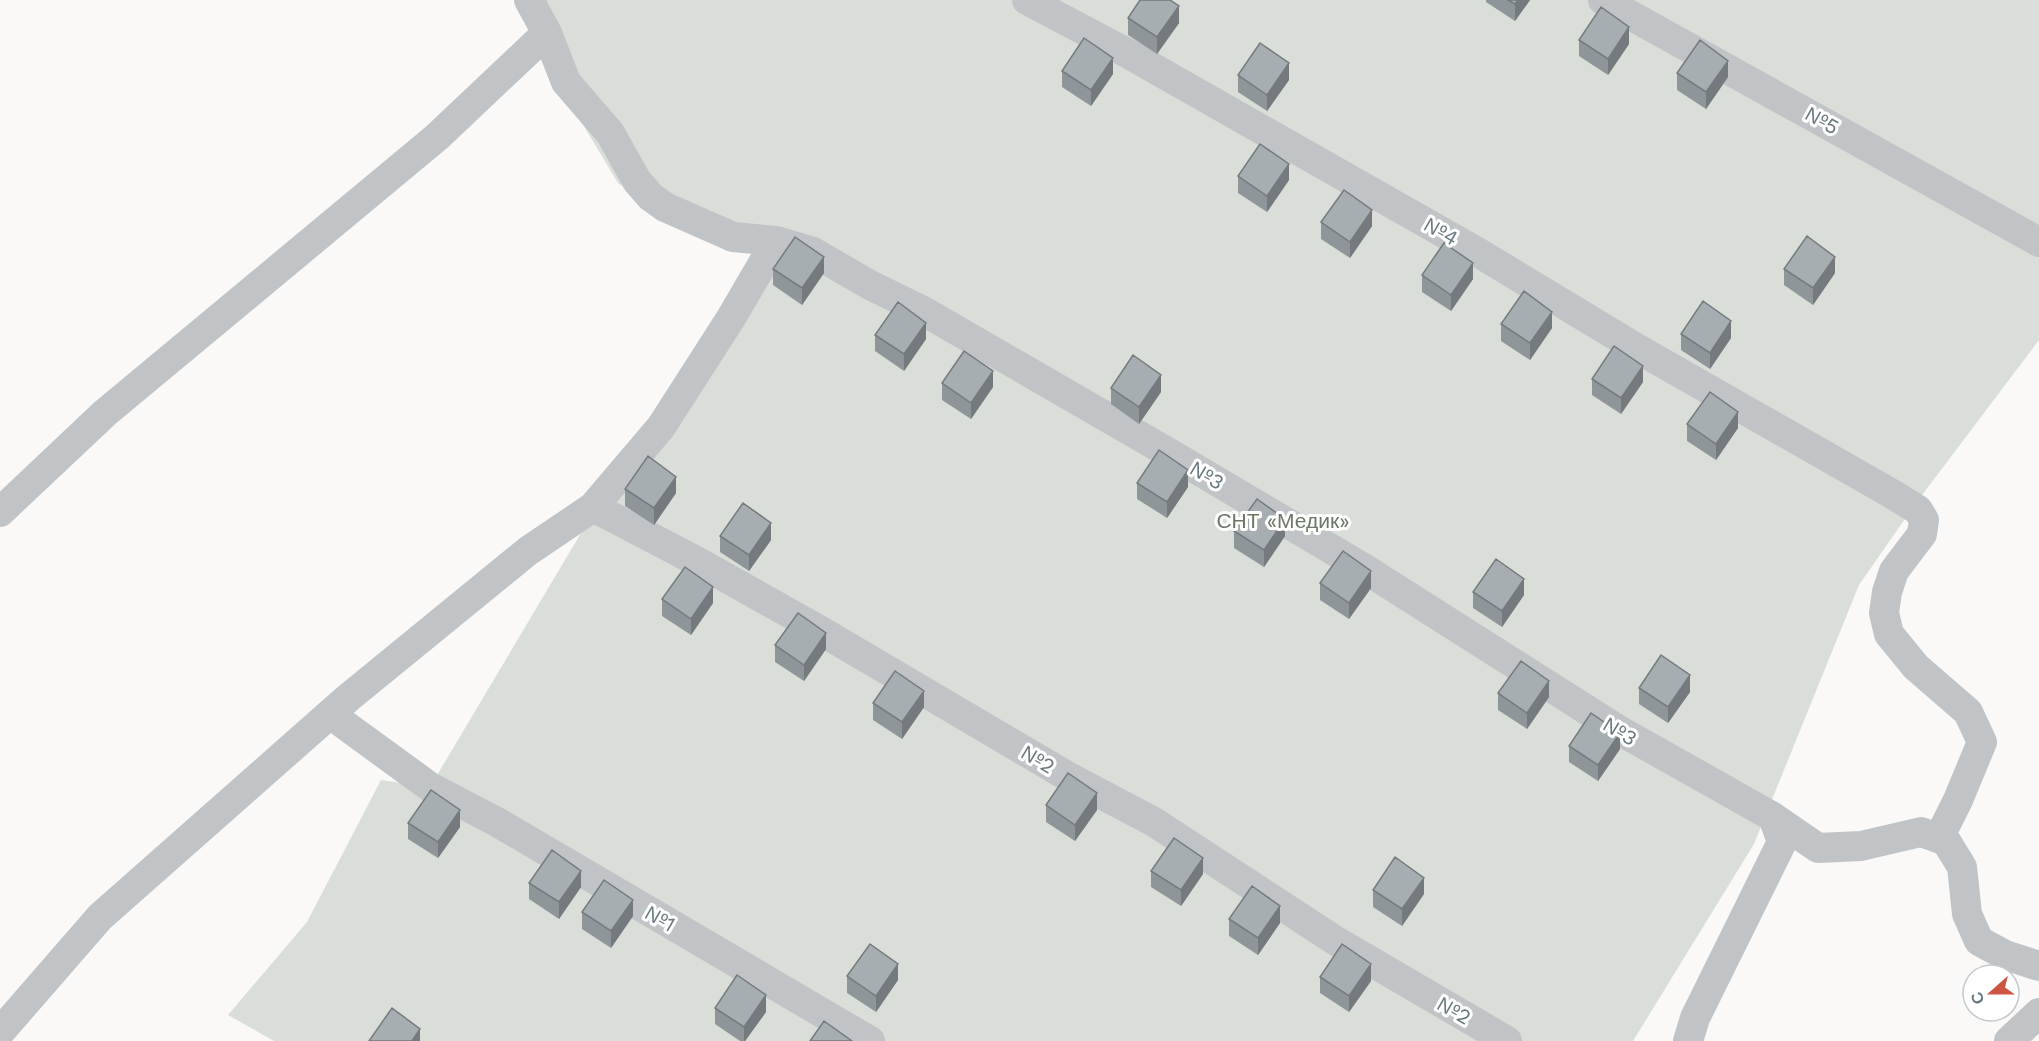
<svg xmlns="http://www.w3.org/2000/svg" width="2039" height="1041" viewBox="0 0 2039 1041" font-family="'Work Sans',sans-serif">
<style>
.green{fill:#daded8}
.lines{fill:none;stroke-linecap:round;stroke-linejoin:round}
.street{stroke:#c0c4c7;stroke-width:30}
.wall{fill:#8f9699}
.shaded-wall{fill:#747a7d}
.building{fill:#a6aeb2;stroke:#747a7d;stroke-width:1.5}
.labels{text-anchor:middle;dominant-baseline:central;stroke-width:6;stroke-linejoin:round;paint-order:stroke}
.street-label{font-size:21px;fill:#68787f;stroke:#fff}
.park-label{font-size:21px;fill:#6b7866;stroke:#fff}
</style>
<rect width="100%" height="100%" fill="#faf9f8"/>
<path class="green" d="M532,0H2039V340L1916,503L1859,585L1754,844L1633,1041H274L228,1015L307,922L381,780L430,787L581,533L593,520L780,257L669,217L618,183L576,113Z"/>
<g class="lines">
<path class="street" d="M529,0L547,33L566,82L610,133L637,181L651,197L665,207L733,237L776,241L813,252L870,285L925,312L1181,460L1365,569L1617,729L1773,817L1818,848L1861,846L1921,832L1946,841L1962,867L1967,914L1979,941L2005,955L2039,966
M1027,0L1127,53L1479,253L1638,349L1894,495L1918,510L1924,520L1922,534L1894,571L1887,592L1884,613L1889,634L1916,667L1968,712L1982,742L1958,800L1939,838
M1603,0L2039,242
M593,507L700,563L821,631L1067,776L1154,822L1336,941L1507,1041
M0,512L105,413L437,137L547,33
M330,714L430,787L497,822L870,1041
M0,1032L100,917L348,698L528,551L593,507L661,427L731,318L776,241
M1688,1041L1695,1018L1782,842L1773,817
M2009,1041L2039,1013"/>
</g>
<path class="wall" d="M1486,0H1530L1515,21L1486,2Z
M1128,18L1179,23L1157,54L1128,35Z
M1579,40L1629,44L1608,75L1579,56Z
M1062,71L1113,74L1091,106L1062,87Z
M1677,73L1728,77L1706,109L1677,90Z
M1238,75L1289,80L1267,111L1238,92Z
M1238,176L1289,180L1267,212L1238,193Z
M1321,222L1372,226L1350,258L1321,239Z
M773,269L824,273L802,305L773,285Z
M1784,269L1835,273L1813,305L1784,285Z
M1422,275L1473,279L1451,311L1422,292Z
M1501,324L1552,328L1530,360L1501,341Z
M1681,334L1731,338L1710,369L1681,350Z
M875,335L926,339L904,371L875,351Z
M1592,379L1643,382L1621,414L1592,395Z
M942,383L993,387L971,419L942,400Z
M1111,388L1161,392L1139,424L1111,404Z
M1687,424L1738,428L1716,460L1687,441Z
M1137,483L1188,487L1167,518L1137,499Z
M625,489L676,493L654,525L625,506Z
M1234,531L1285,536L1264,567L1234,548Z
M720,536L771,540L749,571L720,552Z
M1320,583L1371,588L1349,619L1320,600Z
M1473,592L1524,595L1502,627L1473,608Z
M662,599L713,603L691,635L662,616Z
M775,645L826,649L804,681L775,662Z
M1639,688L1690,692L1668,723L1639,704Z
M1498,693L1549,697L1527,729L1498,710Z
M873,703L924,707L902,739L873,720Z
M1569,746L1620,749L1598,781L1569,762Z
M1046,805L1097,810L1075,841L1046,822Z
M408,823L460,827L438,858L408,839Z
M1151,871L1203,874L1181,906L1151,887Z
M529,883L581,887L559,919L529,899Z
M1373,890L1424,894L1402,926L1373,907Z
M582,912L633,916L611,948L582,929Z
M1229,919L1280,923L1258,955L1229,936Z
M847,976L898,980L876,1012L847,993Z
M1320,977L1371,981L1349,1012L1320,993Z
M715,1008L766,1012L745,1041H740L715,1024Z"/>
<path class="shaded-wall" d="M1518,0H1530L1515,21V4Z
M1179,6V23L1157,54V37Z
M1629,27V44L1608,75V59Z
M1113,58V74L1091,106V90Z
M1728,61V77L1706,109V92Z
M1289,63V80L1267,111V95Z
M1289,164V180L1267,212V196Z
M1372,210V226L1350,258V242Z
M824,257V273L802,305V288Z
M1835,257V273L1813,305V288Z
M1473,263V279L1451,311V295Z
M1552,312V328L1530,360V343Z
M1731,321V338L1710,369V353Z
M926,323V339L904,371V354Z
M1643,366V382L1621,414V398Z
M993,371V387L971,419V403Z
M1161,375V392L1139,424V407Z
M1738,412V428L1716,460V444Z
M1188,470V487L1167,518V502Z
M676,477V493L654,525V508Z
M1285,519V536L1264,567V550Z
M771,523V540L749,571V555Z
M1371,571V588L1349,619V603Z
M1524,579V595L1502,627V611Z
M713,587V603L691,635V619Z
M826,633V649L804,681V665Z
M1690,675V692L1668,723V707Z
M1549,681V697L1527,729V713Z
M924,691V707L902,739V722Z
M1620,733V749L1598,781V765Z
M1097,793V810L1075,841V825Z
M460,810V827L438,858V842Z
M1203,858V874L1181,906V890Z
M581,871V887L559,919V902Z
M1424,878V894L1402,926V909Z
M633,900V916L611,948V931Z
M1280,906V923L1258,955V938Z
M898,964V980L876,1012V996Z
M1371,964V981L1349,1012V996Z
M766,995V1012L745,1041H744V1027Z
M420,1029V1041H412Z"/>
<path class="building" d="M1140,0H1170L1179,6L1157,37L1128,18Z
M1508,0H1518L1515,4Z
M1601,7L1629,27L1608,59L1579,40Z
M1084,38L1113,58L1091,90L1062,71Z
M1700,40L1728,61L1706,92L1677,73Z
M1260,43L1289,63L1267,95L1238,75Z
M1260,144L1289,164L1267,196L1238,176Z
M1344,190L1372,210L1350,242L1321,222Z
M1807,236L1835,257L1813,288L1784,269Z
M795,237L824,257L802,288L773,269Z
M1444,243L1473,263L1451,295L1422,275Z
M1524,291L1552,312L1530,343L1501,324Z
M1703,301L1731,321L1710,353L1681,334Z
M898,302L926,323L904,354L875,335Z
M1614,346L1643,366L1621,398L1592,379Z
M964,351L993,371L971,403L942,383Z
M1133,355L1161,375L1139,407L1111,388Z
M1710,392L1738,412L1716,444L1687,424Z
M1159,450L1188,470L1167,502L1137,483Z
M648,456L676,477L654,508L625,489Z
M1257,499L1285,519L1264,550L1234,531Z
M743,503L771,523L749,555L720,536Z
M1343,551L1371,571L1349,603L1320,583Z
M1496,559L1524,579L1502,611L1473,592Z
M685,567L713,587L691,619L662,599Z
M798,613L826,633L804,665L775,645Z
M1661,655L1690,675L1668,707L1639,688Z
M1521,661L1549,681L1527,713L1498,693Z
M895,671L924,691L902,722L873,703Z
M1591,713L1620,733L1598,765L1569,746Z
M1068,773L1097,793L1075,825L1046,805Z
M431,790L460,810L438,842L408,823Z
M1174,838L1203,858L1181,890L1151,871Z
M552,850L581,871L559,902L529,883Z
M1395,857L1424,878L1402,909L1373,890Z
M604,880L633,900L611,931L582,912Z
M1252,886L1280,906L1258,938L1229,919Z
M870,944L898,964L876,996L847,976Z
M1342,944L1371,964L1349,996L1320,977Z
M737,975L766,995L744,1027L715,1008Z
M392,1008L420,1029L412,1041H369Z
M824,1021L852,1041H810Z"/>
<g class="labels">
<g class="street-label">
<text transform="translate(1822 120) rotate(29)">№5</text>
<text transform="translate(1441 231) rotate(30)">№4</text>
<text transform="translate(1207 475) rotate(31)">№3</text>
<text transform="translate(1620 731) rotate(31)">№3</text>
<text transform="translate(1038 759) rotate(31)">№2</text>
<text transform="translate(660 918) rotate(30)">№1</text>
<text transform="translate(1454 1010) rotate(30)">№2</text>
</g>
<g class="park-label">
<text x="1283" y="520">СНТ «Медик»</text>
</g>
</g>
<g transform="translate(1991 993) rotate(249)"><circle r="28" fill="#ffffff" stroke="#c3c9cc" stroke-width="1.5"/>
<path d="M0-4.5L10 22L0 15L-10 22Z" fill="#ce5544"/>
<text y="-9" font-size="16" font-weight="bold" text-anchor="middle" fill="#68787f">С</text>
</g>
</svg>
